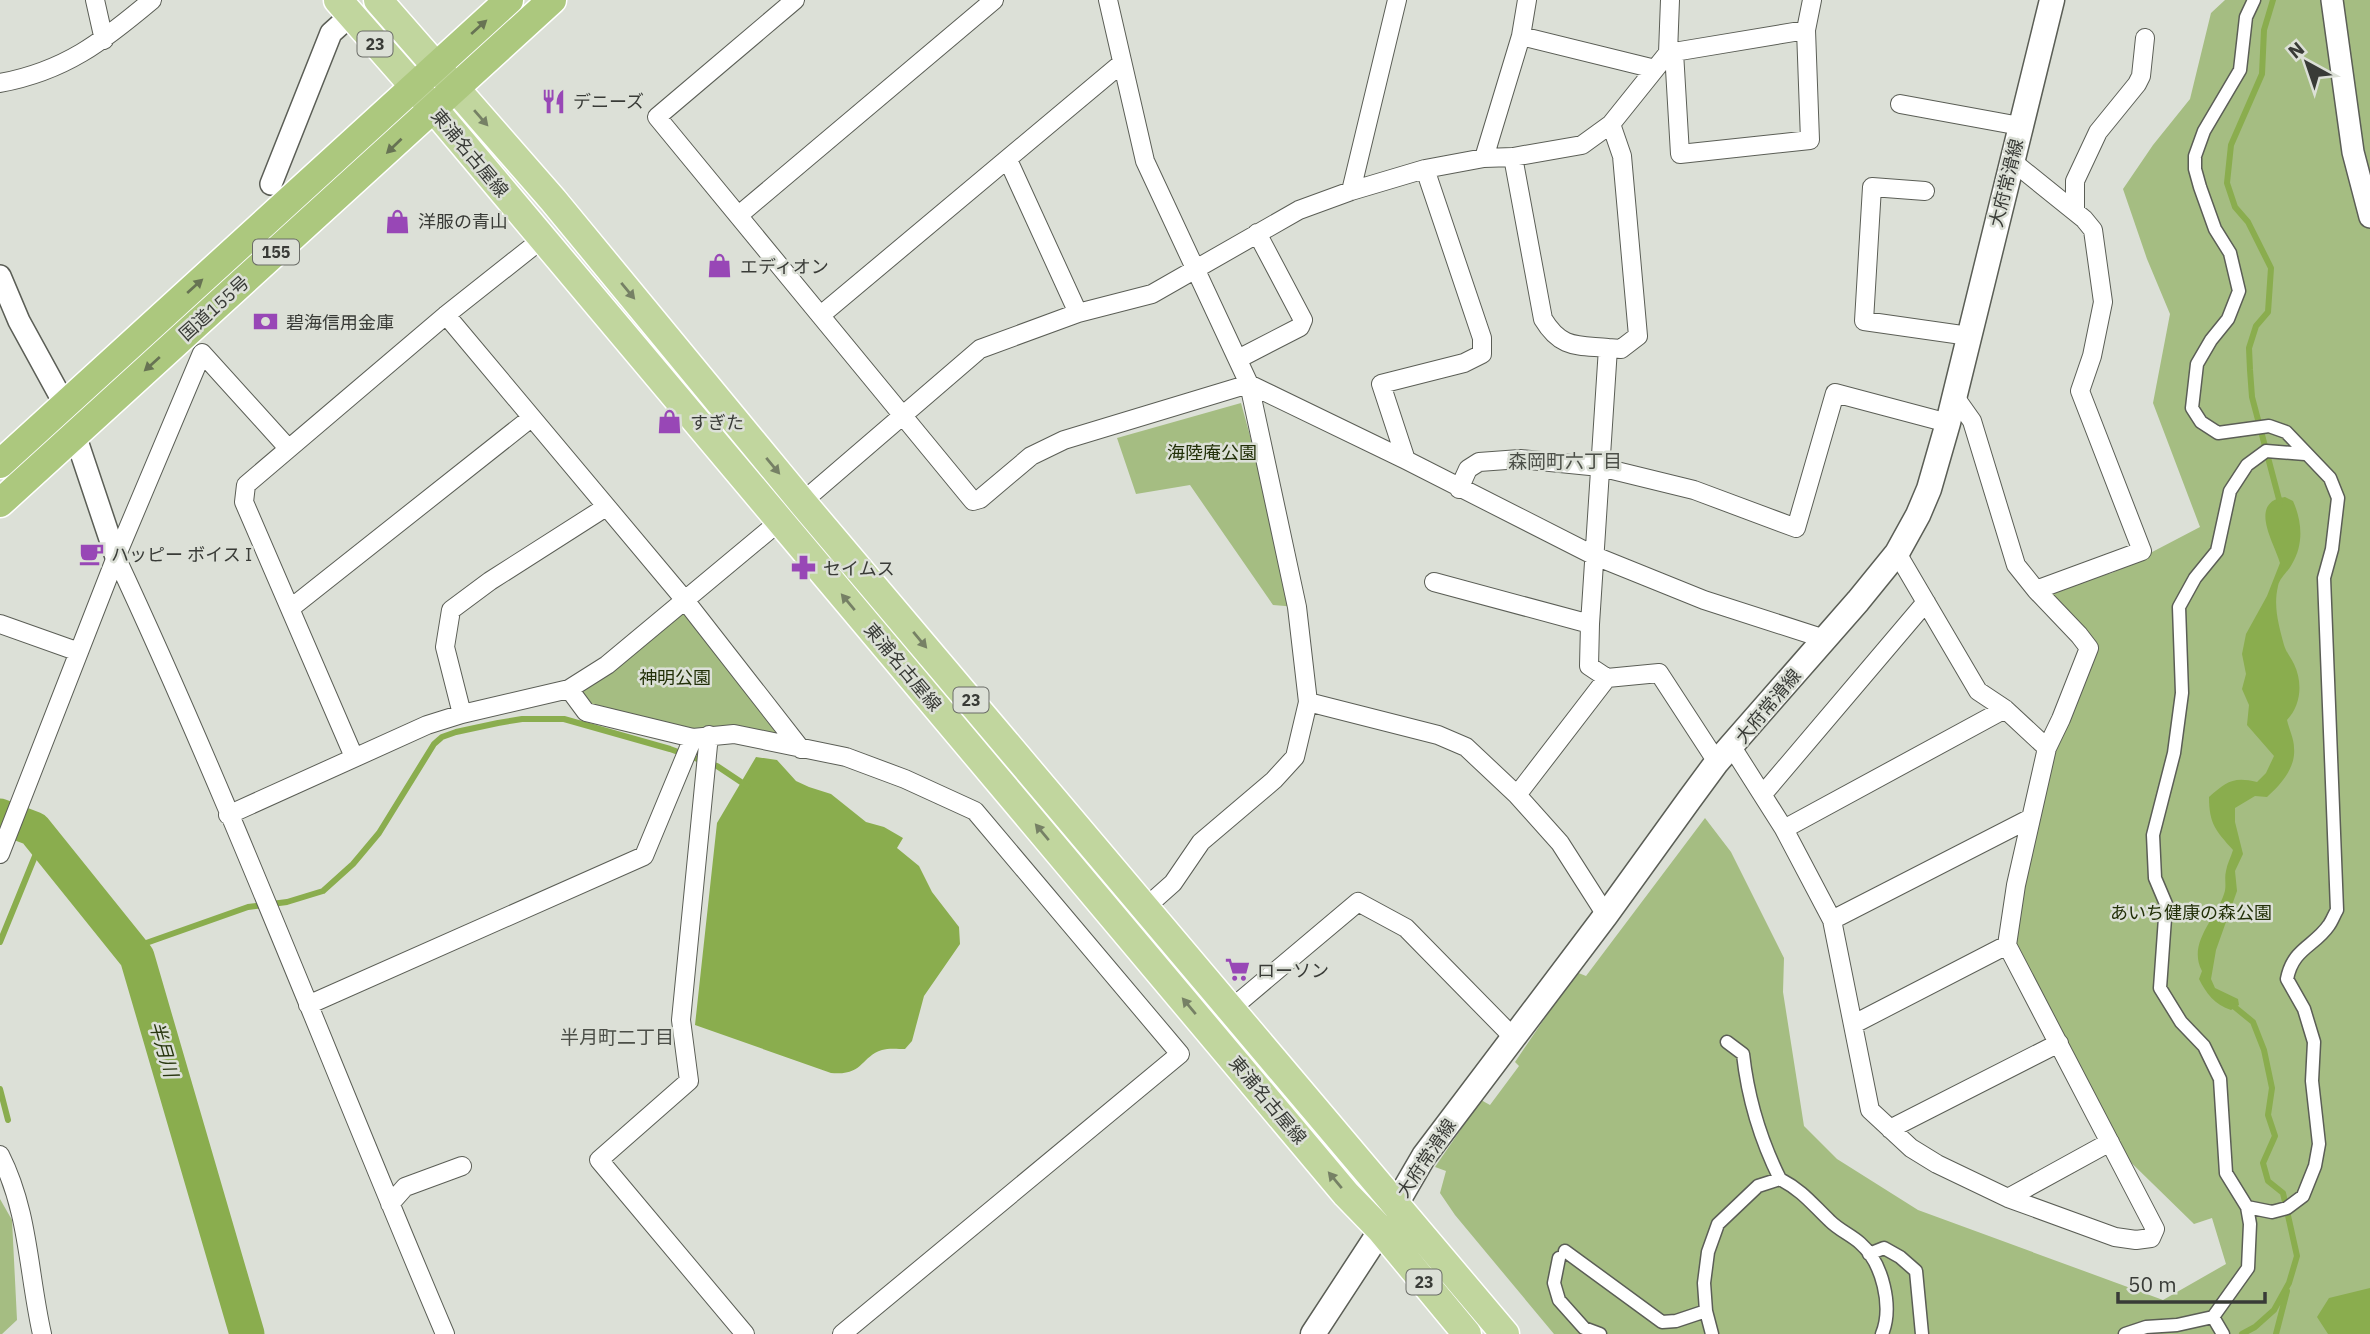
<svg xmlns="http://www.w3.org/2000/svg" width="2370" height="1334" viewBox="0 0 2370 1334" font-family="'IBM Plex Sans','Noto Sans JP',sans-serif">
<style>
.green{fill:#a5bd82}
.water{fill:#8aad4e}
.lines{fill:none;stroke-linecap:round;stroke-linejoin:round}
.stream{stroke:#8aad4e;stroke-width:6}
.river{stroke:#8aad4e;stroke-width:35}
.pedestrian-casing{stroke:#5b5e56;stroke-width:15}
.minor-casing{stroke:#5b5e56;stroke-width:20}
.tertiary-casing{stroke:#5b5e56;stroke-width:24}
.secondary-casing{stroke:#5b5e56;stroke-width:27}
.primary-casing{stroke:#fff;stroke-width:31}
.trunk-casing{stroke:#fff;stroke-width:31}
.pedestrian{stroke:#fff;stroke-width:12}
.minor{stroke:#fff;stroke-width:18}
.tertiary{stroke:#fff;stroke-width:21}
.secondary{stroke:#fff;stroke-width:24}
.primary{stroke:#c1d69e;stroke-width:28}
.trunk{stroke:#acc87e;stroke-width:28}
.oneway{fill:#677353}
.oneway2{fill:#768165}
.labels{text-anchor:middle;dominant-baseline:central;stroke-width:5;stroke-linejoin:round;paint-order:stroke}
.shield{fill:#dce0d7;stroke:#6a6c67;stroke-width:2}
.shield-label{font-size:16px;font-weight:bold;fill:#393b37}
.poi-label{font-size:18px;fill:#393b37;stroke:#dce0d7;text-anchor:start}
.street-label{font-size:18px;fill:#393b37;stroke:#dce0d7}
.park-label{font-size:18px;fill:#223008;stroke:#dce0d7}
.neighbourhood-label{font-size:19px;fill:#4c4f48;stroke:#dce0d7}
.water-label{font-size:19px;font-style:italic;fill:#293710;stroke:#dce0d7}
</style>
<rect width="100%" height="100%" fill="#dce0d7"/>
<path class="green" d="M2225,0H2370V1334H1554L1455,1215L1440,1193L1446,1171L1435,1167L1481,1100L1490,1105L1519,1066L1515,1062L1576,972L1586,976L1705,818L1731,852L1784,958L1783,992L1804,1126L1837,1159L1918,1210L2163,1300L2226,1264L2212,1218L2194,1224L2110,1142L2007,945L2029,819L2089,649L2036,590L2112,573L2200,527L2153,403L2170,314L2147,259L2123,189L2153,145L2190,99L2211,13Z
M1241,403L1297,607L1273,605L1190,485L1136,494L1117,438Z
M684,599L801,749L709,735L586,712L569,689Z
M0,1199L12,1220L17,1320L2,1334H0Z"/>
<path class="water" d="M2285,497L2293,501C2302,521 2304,544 2292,564C2288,572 2280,577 2278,586C2273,607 2279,626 2284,645C2286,652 2291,658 2294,664C2303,683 2301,705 2287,720C2289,729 2294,739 2294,748C2296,767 2281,785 2267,797L2255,796L2235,808V822L2243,854L2235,871L2237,891L2216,950L2211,979L2215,988L2238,999L2239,1005L2231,1010C2215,1005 2206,993 2199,979L2202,971C2187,943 2216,919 2224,894C2227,886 2224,879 2226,871C2227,864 2231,857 2233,850C2216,831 2209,824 2209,797C2226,782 2233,776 2257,782L2266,773L2274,756L2247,725L2249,705L2242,689L2246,674L2242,654L2246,634L2267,596L2280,563C2275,544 2247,502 2285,497Z
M756,757L777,760L796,781L809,787L831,794L866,822L884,827L903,838L897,848L919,866L932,892L959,927L960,944L924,996L912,1041L905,1049C898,1049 888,1048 882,1050C860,1057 864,1076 831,1073L695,1025L717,823Z
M2370,1288V1334H2328L2317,1317L2329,1298Z"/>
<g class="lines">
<path class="stream" d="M2273,0L2264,30L2262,74L2231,145L2227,183L2235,207L2248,222L2271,268L2268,312L2256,326L2249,348L2250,370L2252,397L2280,503
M0,942L42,839
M132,948L248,907L287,902L323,891L353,864L379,833L434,744L442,737L456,732L498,723L522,719H564L670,749L717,766L747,786
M2231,1004L2253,1022L2264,1050L2272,1088L2268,1115L2275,1136L2263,1163L2268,1181L2283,1193L2297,1256L2289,1283L2274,1310L2255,1327L2242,1334
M0,1089L8,1120
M2276,1334L2287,1291"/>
<path class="river" d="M0,816L34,829L137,957L247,1334"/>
<defs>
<path id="pedestrian" d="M2254,0L2246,17L2240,70L2204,131L2195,156V169L2200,187L2215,229L2230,253L2239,291L2228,319L2211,340L2197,364L2192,408L2201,422L2218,433L2269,426L2286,432L2330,478L2338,498L2332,549L2324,578L2337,910C2334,915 2332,921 2329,925C2314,947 2293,948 2287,979L2304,1009L2314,1042L2312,1081L2319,1144L2315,1166L2303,1196L2287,1208L2272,1212L2247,1207L2226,1173L2220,1079L2204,1046L2181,1022L2160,988L2166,904L2155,878L2153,835L2174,753L2182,693L2179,607L2195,578L2217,551L2230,491L2247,465L2266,451L2305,454
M1727,1042L1743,1054C1748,1099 1760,1139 1780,1179
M1565,1251L1662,1322L1676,1321L1706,1311
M1869,1254L1884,1248L1900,1257L1916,1271L1922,1334
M1559,1258L1554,1283L1559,1300L1584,1328L1600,1334
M2213,1317L2223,1334
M1712,1334L1706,1311L1704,1283L1708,1252L1718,1224L1758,1186L1780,1179C1803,1191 1812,1204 1830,1221C1839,1230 1851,1235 1860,1243C1883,1263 1893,1307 1882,1334
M2125,1334L2146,1327L2177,1325L2213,1317L2248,1268L2250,1224L2247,1207"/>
<path id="minor" d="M95,0L104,40
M795,0L657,117L973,501L980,499L1031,456L1064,440L1249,384L1406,460L1595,556L1704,600L1825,639
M1108,0L1145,161L1249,384L1297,607L1308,702L1295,757L1274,780L1201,842L1173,883L1146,907
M1521,36L1655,69
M1674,52L1680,154L1810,140L1806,30
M1668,53L1806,30L1812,0
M0,83C65,71 102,42 152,0
M1900,104L2020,126
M1513,157L1543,319C1561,349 1577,345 1608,348
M1484,158L1521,36L1527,0
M1008,160L1078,313
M2012,161L2084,219L2093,230L2103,302L2092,356L2080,391L2142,551L2036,590
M1351,191L1397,0
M1925,191L1872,187L1864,321L1969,336
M2075,211V181L2098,132L2137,84L2141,76L2145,38
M739,215L994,0
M446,315L684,599L801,749
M821,315L1122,63
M1238,359L1300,327L1303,320L1257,233
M1406,460L1381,384L1464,363L1482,354V338L1425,169
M1459,489L1468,469L1479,462L1520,459L1600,467L1694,490L1796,528L1835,393L1948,423
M1897,553L1978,691L2005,709L2047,748
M116,557C235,812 335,1076 445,1334
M1434,582L1590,624
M291,608L531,418
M0,624L79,652
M1607,678L1589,666L1590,624L1608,348L1621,349L1638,336L1622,156L1611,124
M569,689L586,712L693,738L734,734L846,757L905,779L975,811L1180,1054L842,1334
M1308,702L1438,735L1466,747L1517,795L1560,843L1606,915
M462,714L445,647L451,610L490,581L606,507
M709,735L681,1020L689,1081L599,1160L745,1334
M1732,747L1784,829L1832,920L1870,1110L1911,1148L1937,1164L2008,1198L2115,1237L2136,1240L2151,1238L2155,1229L2007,945L2016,885L2047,748L2061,719L2089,648L2079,635L2036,590L2016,565L1972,421L1955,397
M354,757L244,502L246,485L446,315L542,239
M1763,794L1926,602
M1517,795L1607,678L1659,673L1717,762
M228,815L427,725L462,714L569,689L607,665L780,521L980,349L1078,313L1152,294L1299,210L1351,191L1425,169L1484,158L1513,157L1582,145L1611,124L1668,53L1670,0
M1784,829L2005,709
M0,854L116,557L202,353L288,448
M1832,920L2029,819
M308,1005L644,856L693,738
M1232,1008L1358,902L1406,928L1514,1038
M1854,1024L2007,945
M1890,1129L2059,1043
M0,1155C29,1212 28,1272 42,1334
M2008,1198L2110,1142
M390,1204L405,1187L462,1166"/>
<path id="tertiary" d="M2332,0L2353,152L2370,217
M271,184L331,33L351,15
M0,276L19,321L65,405L116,557"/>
<path id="secondary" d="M1313,1334L1381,1230L1424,1156L1606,915L1689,800L1717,762L1858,601L1897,553L1918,515L1929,489L1948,423L2052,0"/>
<path id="primary" d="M338,0L433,108L1346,1194L1381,1230L1467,1334
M378,0L553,200L802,502L1505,1334"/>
<path id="trunk" d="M0,464L509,0
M0,503L552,0"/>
</defs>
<use href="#pedestrian" class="pedestrian-casing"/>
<use href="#minor" class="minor-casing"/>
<use href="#tertiary" class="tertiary-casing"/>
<use href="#secondary" class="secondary-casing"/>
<use href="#primary" class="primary-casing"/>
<use href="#trunk" class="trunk-casing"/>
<use href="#pedestrian" class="pedestrian"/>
<use href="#minor" class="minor"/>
<use href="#tertiary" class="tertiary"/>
<use href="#secondary" class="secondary"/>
<use href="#primary" class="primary"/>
<use href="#trunk" class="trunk"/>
</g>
<defs><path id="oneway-solid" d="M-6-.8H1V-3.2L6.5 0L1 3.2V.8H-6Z" transform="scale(1.75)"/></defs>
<g class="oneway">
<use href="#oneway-solid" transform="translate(479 27) rotate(-42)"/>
<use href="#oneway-solid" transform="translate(394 146) rotate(136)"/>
<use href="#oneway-solid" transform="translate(195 286) rotate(-42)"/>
<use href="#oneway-solid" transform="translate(152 364) rotate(138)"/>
</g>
<g class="oneway2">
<use href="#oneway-solid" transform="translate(481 118) rotate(49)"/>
<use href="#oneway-solid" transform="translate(628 291) rotate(50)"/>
<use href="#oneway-solid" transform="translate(773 466) rotate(50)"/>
<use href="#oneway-solid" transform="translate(848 602) rotate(-130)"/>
<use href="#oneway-solid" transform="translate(920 640) rotate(50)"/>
<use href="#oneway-solid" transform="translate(1042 832) rotate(-130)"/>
<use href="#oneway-solid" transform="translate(1189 1006) rotate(-130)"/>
<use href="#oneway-solid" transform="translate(1335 1180) rotate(-130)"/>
</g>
<defs>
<symbol id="restaurant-bare" viewBox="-9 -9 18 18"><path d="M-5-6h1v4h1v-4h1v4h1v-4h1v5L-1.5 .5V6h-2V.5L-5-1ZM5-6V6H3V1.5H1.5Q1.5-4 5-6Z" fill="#9847b6" stroke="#dce0d7" stroke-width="2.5" paint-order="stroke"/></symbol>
<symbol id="shop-bare" viewBox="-9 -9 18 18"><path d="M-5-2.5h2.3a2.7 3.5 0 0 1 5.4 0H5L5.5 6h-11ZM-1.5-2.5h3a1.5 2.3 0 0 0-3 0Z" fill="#9847b6" stroke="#dce0d7" stroke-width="2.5" paint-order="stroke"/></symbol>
<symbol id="bank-bare" viewBox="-9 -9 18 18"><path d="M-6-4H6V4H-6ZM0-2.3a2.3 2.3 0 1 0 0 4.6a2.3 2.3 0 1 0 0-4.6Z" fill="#9847b6" stroke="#dce0d7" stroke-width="2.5" paint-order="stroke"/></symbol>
<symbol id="cafe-bare" viewBox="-9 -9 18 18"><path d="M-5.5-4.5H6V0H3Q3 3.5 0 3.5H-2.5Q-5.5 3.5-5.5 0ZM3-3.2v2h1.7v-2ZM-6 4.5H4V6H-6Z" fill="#9847b6" stroke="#dce0d7" stroke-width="2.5" paint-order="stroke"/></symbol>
<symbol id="pharmacy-bare" viewBox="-9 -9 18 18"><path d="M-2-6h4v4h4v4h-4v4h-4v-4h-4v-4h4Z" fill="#9847b6" stroke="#dce0d7" stroke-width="2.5" paint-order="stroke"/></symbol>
<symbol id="supermarket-bare" viewBox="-9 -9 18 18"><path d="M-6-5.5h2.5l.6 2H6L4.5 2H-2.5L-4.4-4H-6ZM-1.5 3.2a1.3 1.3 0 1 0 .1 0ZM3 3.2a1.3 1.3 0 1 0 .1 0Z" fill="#9847b6" stroke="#dce0d7" stroke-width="2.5" paint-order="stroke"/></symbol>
</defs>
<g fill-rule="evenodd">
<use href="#restaurant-bare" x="536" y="84" width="35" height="35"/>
<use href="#shop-bare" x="380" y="204" width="35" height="35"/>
<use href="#shop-bare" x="702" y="248" width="35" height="35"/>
<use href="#bank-bare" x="248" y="304" width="35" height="35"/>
<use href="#shop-bare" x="652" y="404" width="35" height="35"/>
<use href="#cafe-bare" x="74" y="536" width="35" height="35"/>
<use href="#pharmacy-bare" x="786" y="550" width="35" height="35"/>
<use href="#supermarket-bare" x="1220" y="952" width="35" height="35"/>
</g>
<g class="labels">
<g class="shield">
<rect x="357.5" y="31.5" width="35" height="25" rx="5"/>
<rect x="253" y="239.5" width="46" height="25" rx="5"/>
<rect x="953.5" y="687.5" width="35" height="25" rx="5"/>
<rect x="1406.5" y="1269.5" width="35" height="25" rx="5"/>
</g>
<g class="shield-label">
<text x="375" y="44">23</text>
<text x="276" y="252">155</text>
<text x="971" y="700">23</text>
<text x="1424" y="1282">23</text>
</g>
<g class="poi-label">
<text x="573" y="101">デニーズ</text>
<text x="418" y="221">洋服の青山</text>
<text x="740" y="266">エディオン</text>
<text x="286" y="322">碧海信用金庫</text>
<text x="690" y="422">すぎた</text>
<text x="111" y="554">ハッピー ボイス I</text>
<text x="823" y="568">セイムス</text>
<text x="1257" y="970">ローソン</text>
</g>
<g class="street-label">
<text transform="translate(470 153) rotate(50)">東浦名古屋線</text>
<text transform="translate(2006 183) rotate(-76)">大府常滑線</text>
<text transform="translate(214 308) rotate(-42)">国道155号</text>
<text transform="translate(903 667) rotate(50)">東浦名古屋線</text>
<text transform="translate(1768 706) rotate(-50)">大府常滑線</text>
<text transform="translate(1268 1100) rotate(50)">東浦名古屋線</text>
<text transform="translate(1426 1158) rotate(-56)">大府常滑線</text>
</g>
<g class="park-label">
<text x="1212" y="452">海陸庵公園</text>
<text x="675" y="677">神明公園</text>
<text x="2191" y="912">あいち健康の森公園</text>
</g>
<g class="neighbourhood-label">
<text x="1565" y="461">森岡町六丁目</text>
<text x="617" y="1037">半月町二丁目</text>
</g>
<g class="water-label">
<text transform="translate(164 1049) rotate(74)">半月川</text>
</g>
</g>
<g transform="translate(2307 63) rotate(320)" stroke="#dce0d7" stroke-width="5" paint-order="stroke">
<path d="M0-5L12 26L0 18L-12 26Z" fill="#393b37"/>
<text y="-10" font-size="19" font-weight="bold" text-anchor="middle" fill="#393b37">N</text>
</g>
<path d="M2118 1292v10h147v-10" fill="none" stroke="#393b37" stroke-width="3.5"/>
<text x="2128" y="1292" font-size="21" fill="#393b37" stroke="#dce0d7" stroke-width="5" paint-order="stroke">50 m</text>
</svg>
